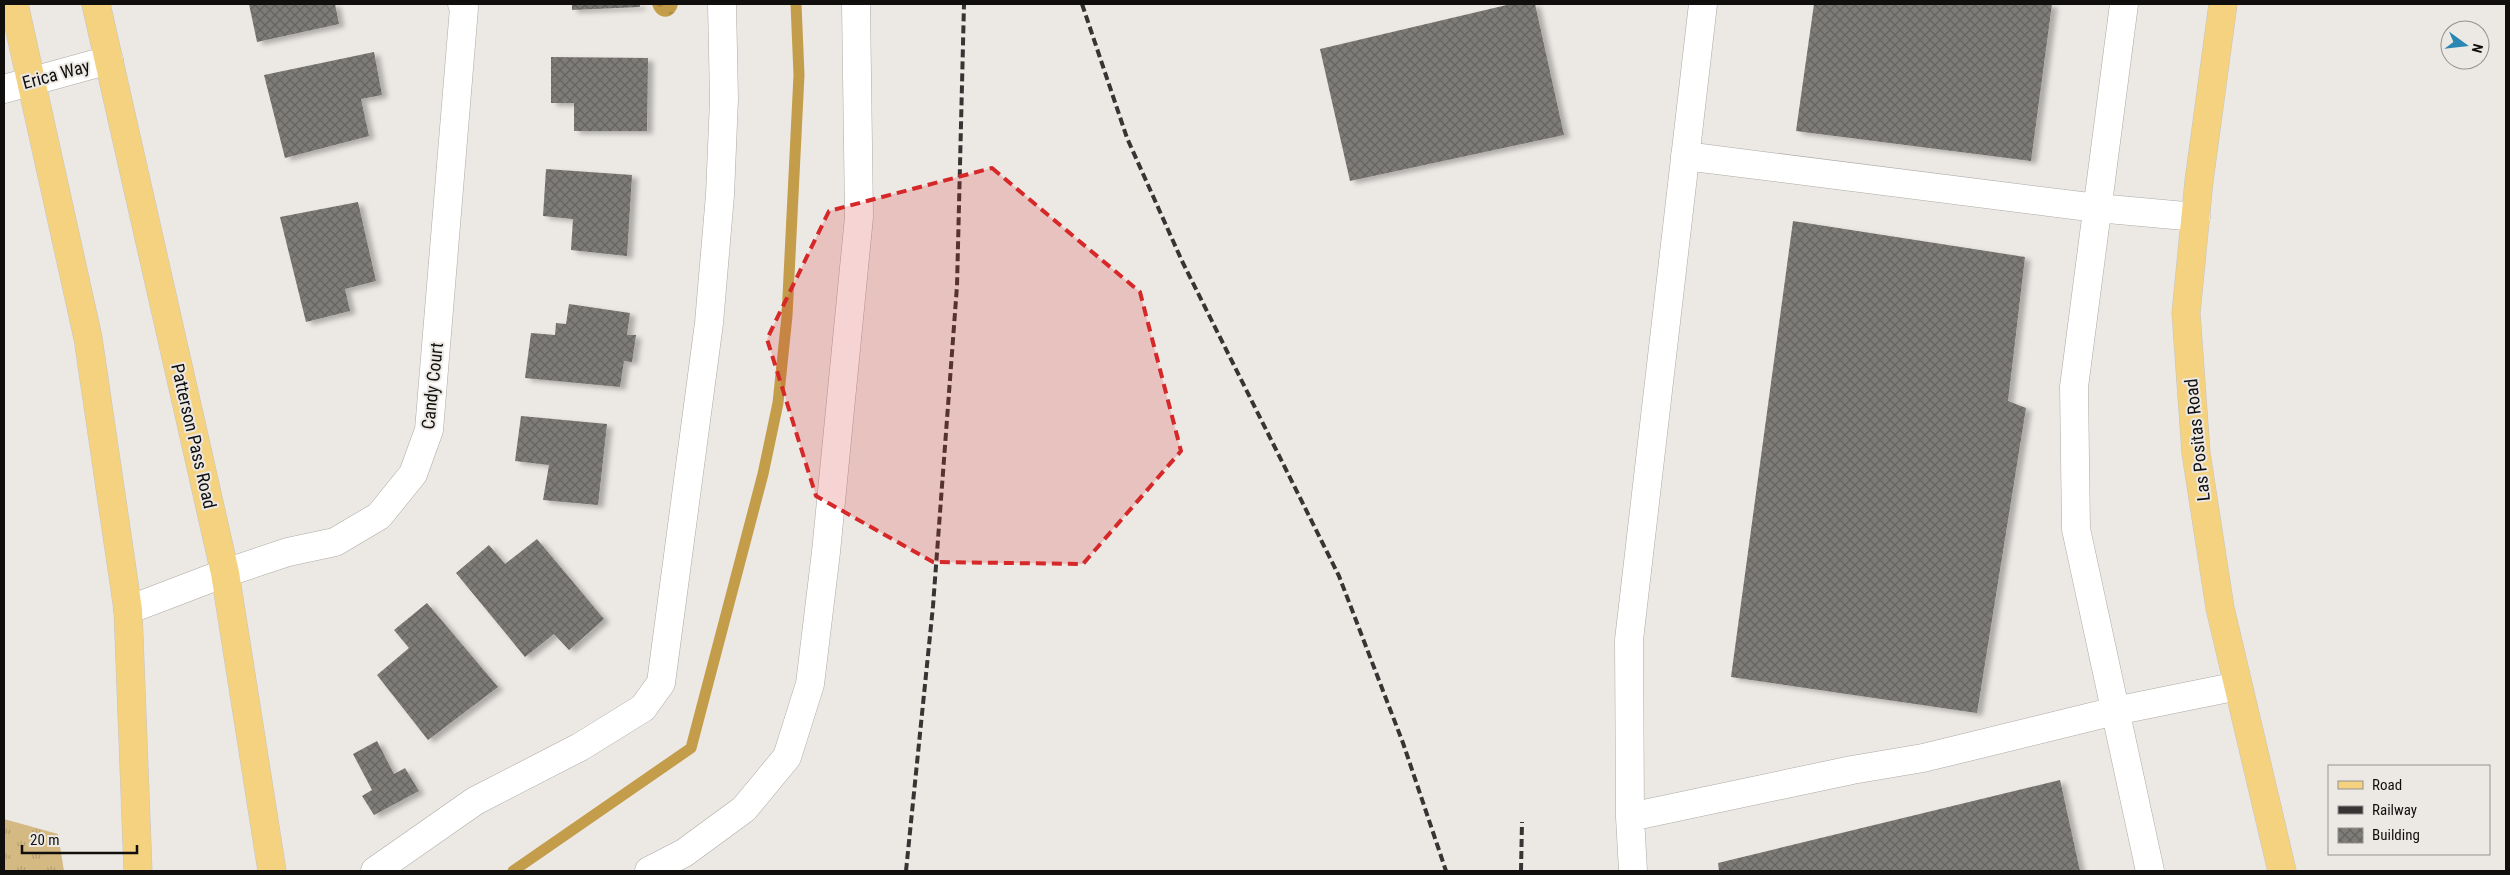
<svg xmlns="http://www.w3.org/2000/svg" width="2510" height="875" viewBox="0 0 2510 875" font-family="'Roboto Condensed',sans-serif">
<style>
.park{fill:url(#park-tufts)}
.water{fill:url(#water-ripples)}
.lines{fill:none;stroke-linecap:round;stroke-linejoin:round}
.stream{stroke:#c49d4a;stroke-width:11}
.building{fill:url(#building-cross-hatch);filter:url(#shadow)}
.minor-casing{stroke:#acaaa5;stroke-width:29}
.major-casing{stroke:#c6c5c5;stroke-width:29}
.minor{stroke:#fff;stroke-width:28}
.major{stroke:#f4d27f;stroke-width:28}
.rail{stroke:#363533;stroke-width:4;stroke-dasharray:8 4;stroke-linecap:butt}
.marked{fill:#d62828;fill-opacity:0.2;stroke:#d62828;stroke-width:4;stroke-dasharray:10 6;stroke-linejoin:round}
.labels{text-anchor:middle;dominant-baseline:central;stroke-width:4;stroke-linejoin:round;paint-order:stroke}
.street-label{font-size:18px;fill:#100f0e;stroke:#ece9e5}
</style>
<defs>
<pattern id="park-tufts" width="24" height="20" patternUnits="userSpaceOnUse" patternTransform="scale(1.25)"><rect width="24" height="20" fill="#d4b983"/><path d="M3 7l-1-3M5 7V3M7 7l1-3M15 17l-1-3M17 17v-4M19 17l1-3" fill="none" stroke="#b59e70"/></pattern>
<pattern id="water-ripples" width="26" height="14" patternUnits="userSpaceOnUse" patternTransform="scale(1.25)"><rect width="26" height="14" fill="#c49d4a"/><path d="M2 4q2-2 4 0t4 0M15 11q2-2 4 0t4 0" fill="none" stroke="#9e7e3c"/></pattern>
<pattern id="building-cross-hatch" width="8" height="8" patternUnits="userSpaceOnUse" patternTransform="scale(1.25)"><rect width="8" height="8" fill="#7e7c78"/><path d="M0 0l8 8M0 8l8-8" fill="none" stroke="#666461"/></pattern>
<filter id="shadow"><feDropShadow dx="5.5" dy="3" stdDeviation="2.5" flood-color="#0004"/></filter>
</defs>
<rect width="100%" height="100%" fill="#ece9e5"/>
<path class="park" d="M4,819L58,834L64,871H4Z"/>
<path class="water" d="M652,4H678C675,21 656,21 652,4Z"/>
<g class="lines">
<path class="stream" d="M513,871L691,748L763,474L778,403L787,316L799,75L796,4"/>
</g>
<path class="building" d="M249,4H335L339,24L257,42Z
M572,4H640V7L572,10Z
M1511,4H1535L1564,135L1350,181L1320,49Z
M1814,4H2052L2031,161L1796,131Z
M374,52L382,95L361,99L369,136L285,158L264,75Z
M551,57L648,58L647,131H574V103H551Z
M546,169L632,175L627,256L571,250L573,219L543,216Z
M358,202L376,281L345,289L350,311L306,322L280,217Z
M1793,221L2025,257L2008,401L2026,408L1977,713L1731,677Z
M569,304L630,313L627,335H636L632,362L624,361L620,387L525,378L531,333L555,335L556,323L566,324Z
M521,416L607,424L598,505L543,500L549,465L515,461Z
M537,539L604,619L569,650L554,634L525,657L456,573L489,545L505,564Z
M427,603L498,687L428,740L377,675L409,648L394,630Z
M377,741L394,774L405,768L419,791L374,815L362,796L372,790L353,754Z
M2060,780L2080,871H1719L1718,863Z"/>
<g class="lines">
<defs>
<path id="minor" d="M2124,4L2074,387L2076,529L2150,871
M4,89L109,60
M1685,156L2097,208L2196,217
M128,610L225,573L288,552L335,542L379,516L413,474L429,430L464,8L462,4
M1630,817L1852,770L1923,758L2115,711L2238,686
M375,871L475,801L580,747L643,708L661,683L709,323L720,195L724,99L722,4
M649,871L684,853L744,809L787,757L810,684L826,552L859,217L856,4
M1633,871L1630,817L1629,640L1703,4"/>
<path id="major" d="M14,4L88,338L128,610L138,871
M96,4L225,573L272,871
M2223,4L2199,181L2186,313L2196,453L2220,608L2282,871"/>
</defs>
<use href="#minor" class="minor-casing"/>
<use href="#major" class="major-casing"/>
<use href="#minor" class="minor"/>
<use href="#major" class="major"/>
<path class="rail" d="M1082,4L1127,138L1182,261L1339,576L1403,743L1446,871
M906,871L933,606L957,286L964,4
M1521,871L1522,822"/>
</g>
<path class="marked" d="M992,168L1140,292L1181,451L1083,564L933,562L816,496L767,339L829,211Z"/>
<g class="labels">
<g class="street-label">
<text transform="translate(56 74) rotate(-15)">Erica Way</text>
<text transform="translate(432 386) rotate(-84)">Candy Court</text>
<text transform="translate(194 436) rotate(77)">Patterson Pass Road</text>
<text transform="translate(2197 440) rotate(-96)">Las Positas Road</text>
</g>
</g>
<rect width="2510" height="875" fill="none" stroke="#100f0e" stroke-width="10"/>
<rect x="2328" y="765" width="162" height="90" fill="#ece9e5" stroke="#94928f"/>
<rect x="2338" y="781" width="25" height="8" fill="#f4d27f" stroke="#94928f"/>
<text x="2372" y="790" font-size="15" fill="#100f0e">Road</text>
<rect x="2338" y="806" width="25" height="8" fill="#363533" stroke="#94928f"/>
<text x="2372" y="815" font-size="15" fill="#100f0e">Railway</text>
<rect x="2338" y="828" width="25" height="15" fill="url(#building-cross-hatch)" stroke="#94928f"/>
<text x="2372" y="840" font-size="15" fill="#100f0e">Building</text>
<g transform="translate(2465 45) rotate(105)"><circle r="24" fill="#ece9e5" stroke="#94928f"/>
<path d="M0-4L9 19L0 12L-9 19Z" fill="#2a87b4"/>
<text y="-8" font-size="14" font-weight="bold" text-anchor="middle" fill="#100f0e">N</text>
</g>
<path d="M22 845v8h115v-8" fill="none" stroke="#100f0e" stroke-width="2.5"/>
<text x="30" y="845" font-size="15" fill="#100f0e" stroke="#ece9e5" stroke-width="4" paint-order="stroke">20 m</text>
</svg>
